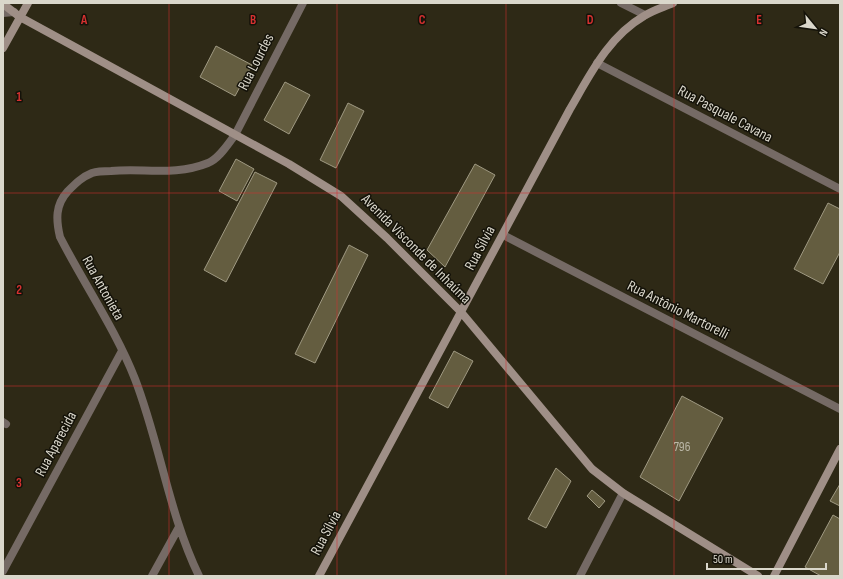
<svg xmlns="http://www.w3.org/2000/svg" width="843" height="579" viewBox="0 0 843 579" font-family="'Sofia Sans Condensed',sans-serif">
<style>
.building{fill:#645d40;stroke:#9f9982}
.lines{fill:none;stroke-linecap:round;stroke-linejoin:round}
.street{stroke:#756a65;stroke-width:8}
.secondary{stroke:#9f8f87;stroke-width:8}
.grid{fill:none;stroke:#d63130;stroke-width:1;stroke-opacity:0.55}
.labels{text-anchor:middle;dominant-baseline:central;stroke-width:3;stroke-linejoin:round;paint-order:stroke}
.number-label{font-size:13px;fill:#bcb8a8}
.street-label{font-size:15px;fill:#dad7cb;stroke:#141209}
.grid-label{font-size:13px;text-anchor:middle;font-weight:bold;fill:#d63130;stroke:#141209;stroke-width:3;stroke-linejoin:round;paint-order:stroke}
</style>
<rect width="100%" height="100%" fill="#2e2916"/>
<path class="building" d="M216,46L252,65L235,96L200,77Z
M285,82L310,95L289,134L264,120Z
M348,103L364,111L336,168L320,160Z
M236,159L254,169L237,201L219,191Z
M475,164L495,175L445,267L427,250Z
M255,172L277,183L226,282L204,270Z
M828,203L840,209V252L823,284L794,269Z
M349,245L368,255L315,363L295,354Z
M454,351L473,361L448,408L429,398Z
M682,396L723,418L679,501L640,477Z
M556,468L571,481L546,528L528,519Z
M840,484V506L830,501Z
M592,490L605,501L599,508L587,496Z
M833,515L840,519V576H821L805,567Z"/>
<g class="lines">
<path class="street" d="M621,3L645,15
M3,13L14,12
M597,63L840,189
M503,235L840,409
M3,422L6,424
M3,571L122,351
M152,576L179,527
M199,576C169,514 160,444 135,379C116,330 84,284 60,237C56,220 55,205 68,191C76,183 82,177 92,173C98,171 105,171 111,171C143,168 176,176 208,163C219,159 228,144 235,135L303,3
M580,576L623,493"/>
<path class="secondary" d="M3,4L20,17L64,41L289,164L341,196L387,238L461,312L592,469L623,493L758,576
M3,48L28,3
M319,576L570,109C590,75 608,37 644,16C653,10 664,7 673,3
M774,576L840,449"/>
</g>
<path class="grid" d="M169,3V576M337,3V576M506,3V576M674,3V576M3,193H840M3,386H840"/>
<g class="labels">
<g class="number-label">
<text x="682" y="447">796</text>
</g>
<g class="street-label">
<text transform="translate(256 62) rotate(-63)">Rua Lourdes</text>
<text transform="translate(725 114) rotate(28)">Rua Pasquale Cavana</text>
<text transform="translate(480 248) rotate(-62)">Rua Sílvia</text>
<text transform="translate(416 249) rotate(45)">Avenida Visconde de Inhaúma</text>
<text transform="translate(103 288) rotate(61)">Rua Antonieta</text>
<text transform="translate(678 310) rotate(27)">Rua Antônio Martorelli</text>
<text transform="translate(56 444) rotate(-62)">Rua Aparecida</text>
<text transform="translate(326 533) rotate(-62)">Rua Sílvia</text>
</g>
</g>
<g class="grid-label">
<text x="84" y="24">A</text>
<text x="253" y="24">B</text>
<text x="422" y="24">C</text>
<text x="590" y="24">D</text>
<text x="759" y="24">E</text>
<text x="19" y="101">1</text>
<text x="19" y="294">2</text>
<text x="19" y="487">3</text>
</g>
<rect width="843" height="579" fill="none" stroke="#dad7cb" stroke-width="8"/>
<g transform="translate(815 28) rotate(119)" stroke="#141209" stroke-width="3" paint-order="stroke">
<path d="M0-3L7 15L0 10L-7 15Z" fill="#dad7cb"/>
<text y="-6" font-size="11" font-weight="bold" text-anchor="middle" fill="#dad7cb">N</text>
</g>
<path d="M707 563v6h119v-6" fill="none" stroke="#dad7cb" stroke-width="2"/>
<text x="713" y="563" font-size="12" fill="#dad7cb" stroke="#141209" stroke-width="3" paint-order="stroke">50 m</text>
</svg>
